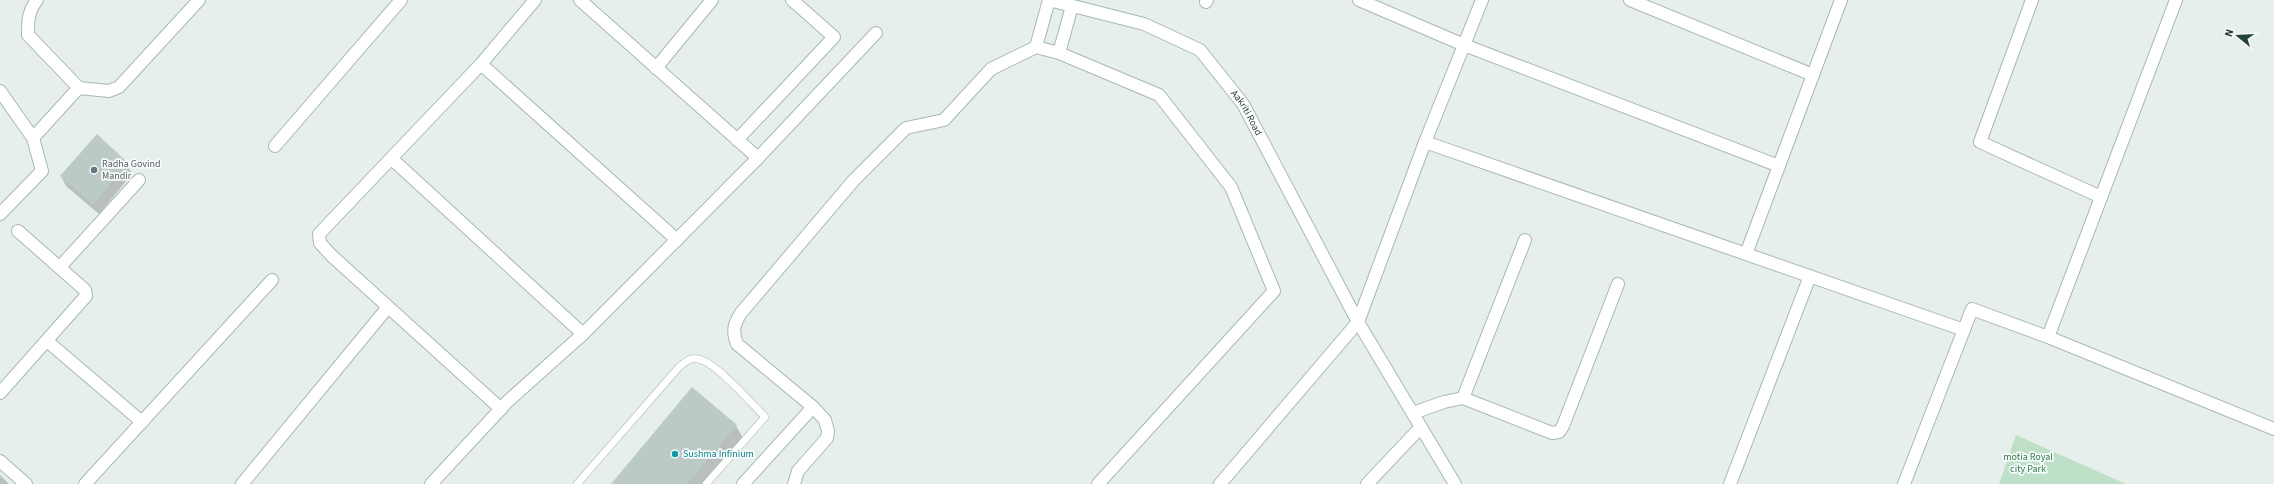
<svg xmlns="http://www.w3.org/2000/svg" width="2274" height="484" viewBox="0 0 2274 484" font-family="'Source Sans 3',sans-serif">
<style>
.green{fill:#bfe0c8}
.shadow{fill:#0003}
.building{fill:#bbcac4}
.lines{fill:none;stroke-linecap:round;stroke-linejoin:round}
.service-casing{stroke:#a8b8b2;stroke-width:8}
.minor-casing{stroke:#a8b8b2;stroke-width:14}
.service{stroke:#fff;stroke-width:7}
.minor{stroke:#fff;stroke-width:12}
.worship-dot{fill:#6b7280;stroke:#f7fbf9;stroke-width:1.5}
.culture-dot{fill:#0f9aa8;stroke:#f7fbf9;stroke-width:1.5}
.labels{text-anchor:middle;dominant-baseline:central;stroke-width:3.5;stroke-linejoin:round;paint-order:stroke}
.street-label{font-size:10px;fill:#24423a;stroke:#f7fbf9}
.worship-label{font-size:10px;fill:#5b616d;stroke:#f7fbf9;text-anchor:start}
.culture-label{font-size:10px;fill:#0d838f;stroke:#f7fbf9;text-anchor:start}
.park-label{font-size:10px;fill:#2d7a4b;stroke:#f7fbf9}
</style>
<rect width="100%" height="100%" fill="#e6efeb"/>
<path class="green" d="M2016,435L2126,484H1999Z"/>
<path class="shadow" d="M127,164L132,174L99,214L66,186L61,176Z
M736,426L743,438L705,484H612Z
M0,475L9,484H0Z"/>
<path class="building" d="M97,134L128,163L93,205L60,176Z
M692,387L737,425L687,484H611Z"/>
<g class="lines">
<defs>
<path id="service" d="M577,484L679,367C685,362 691,357 698,359C715,361 752,404 765,417L706,484"/>
<g id="minor">
<path d="M37,0C28,11 28,21 28,35L79,88"/>
<path d="M580,0L758,158"/>
<path id="s1" d="M1049,0L1144,24L1200,50L1243,104L1358,322L1220,484"/>
<path d="M1359,0L1464,45L1482,0"/>
<path d="M1630,0L1813,75"/>
<path d="M2032,0L1980,142L2101,197"/>
<path d="M1206,2L1207,0"/>
<path d="M1036,47L1049,0"/>
<path d="M1059,53L1072,6"/>
<path d="M481,64L677,240"/>
<path d="M656,68L712,0"/>
<path d="M0,91L33,138"/>
<path d="M737,140L834,37L792,0"/>
<path d="M1425,142L1464,45L1779,166"/>
<path d="M275,146L401,0"/>
<path d="M392,159L583,334"/>
<path d="M0,214L42,171L33,138L73,94L79,88L109,91L119,87L199,0"/>
<path d="M1746,254L1841,0"/>
<path d="M60,267L139,180"/>
<path d="M2048,337L2176,0"/>
<path d="M47,341L142,422"/>
<path d="M0,393L86,296L85,290L18,231"/>
<path d="M1463,398L1525,240"/>
<path d="M501,409L332,256L320,243L319,234L481,64L535,0"/>
<path d="M1413,413L1444,402L1463,398L1552,433L1559,432L1563,426L1618,284"/>
<path d="M0,461L26,484"/>
<path d="M85,484L272,280"/>
<path d="M242,484L388,307"/>
<path d="M431,484L508,401L583,334L758,158L876,33"/>
<path d="M743,484L813,407"/>
<path d="M794,484L798,471L827,438L828,431L825,420L813,407L737,344C732,331 734,324 741,313L854,180L906,128L944,120L991,69L1036,47L1059,53L1159,95L1231,187L1274,291L1098,484"/>
<path d="M1367,484L1421,427"/>
<path d="M1455,484L1358,322L1425,142L1964,330"/>
<path d="M1730,484L1810,276"/>
<path d="M1904,484L1972,309L2048,337L2274,429"/>
</g>
</defs>
<use href="#service" class="service-casing"/>
<use href="#minor" class="minor-casing"/>
<use href="#service" class="service"/>
<use href="#minor" class="minor"/>
</g>
<circle class="worship-dot" cx="94" cy="170" r="4"/>
<circle class="culture-dot" cx="675" cy="454" r="4"/>
<g class="labels">
<g class="street-label">
<text stroke="none"><textPath href="#s1" startOffset="238">Aakriti Road</textPath></text>
</g>
<g class="worship-label">
<text x="102" y="164">Radha Govind<tspan x="102" dy="12">Mandir</tspan></text>
</g>
<g class="culture-label">
<text x="683" y="454">Sushma Infinium</text>
</g>
<g class="park-label">
<text x="2028" y="457">motia Royal<tspan x="2028" dy="12">city Park</tspan></text>
</g>
</g>
<g transform="translate(2238 36) rotate(288)" stroke="#f7fbf9" stroke-width="3" paint-order="stroke">
<path d="M0-3L7 15L0 10L-7 15Z" fill="#24423a"/>
<text y="-6" font-size="11" font-weight="bold" text-anchor="middle" fill="#24423a">N</text>
</g>
</svg>
